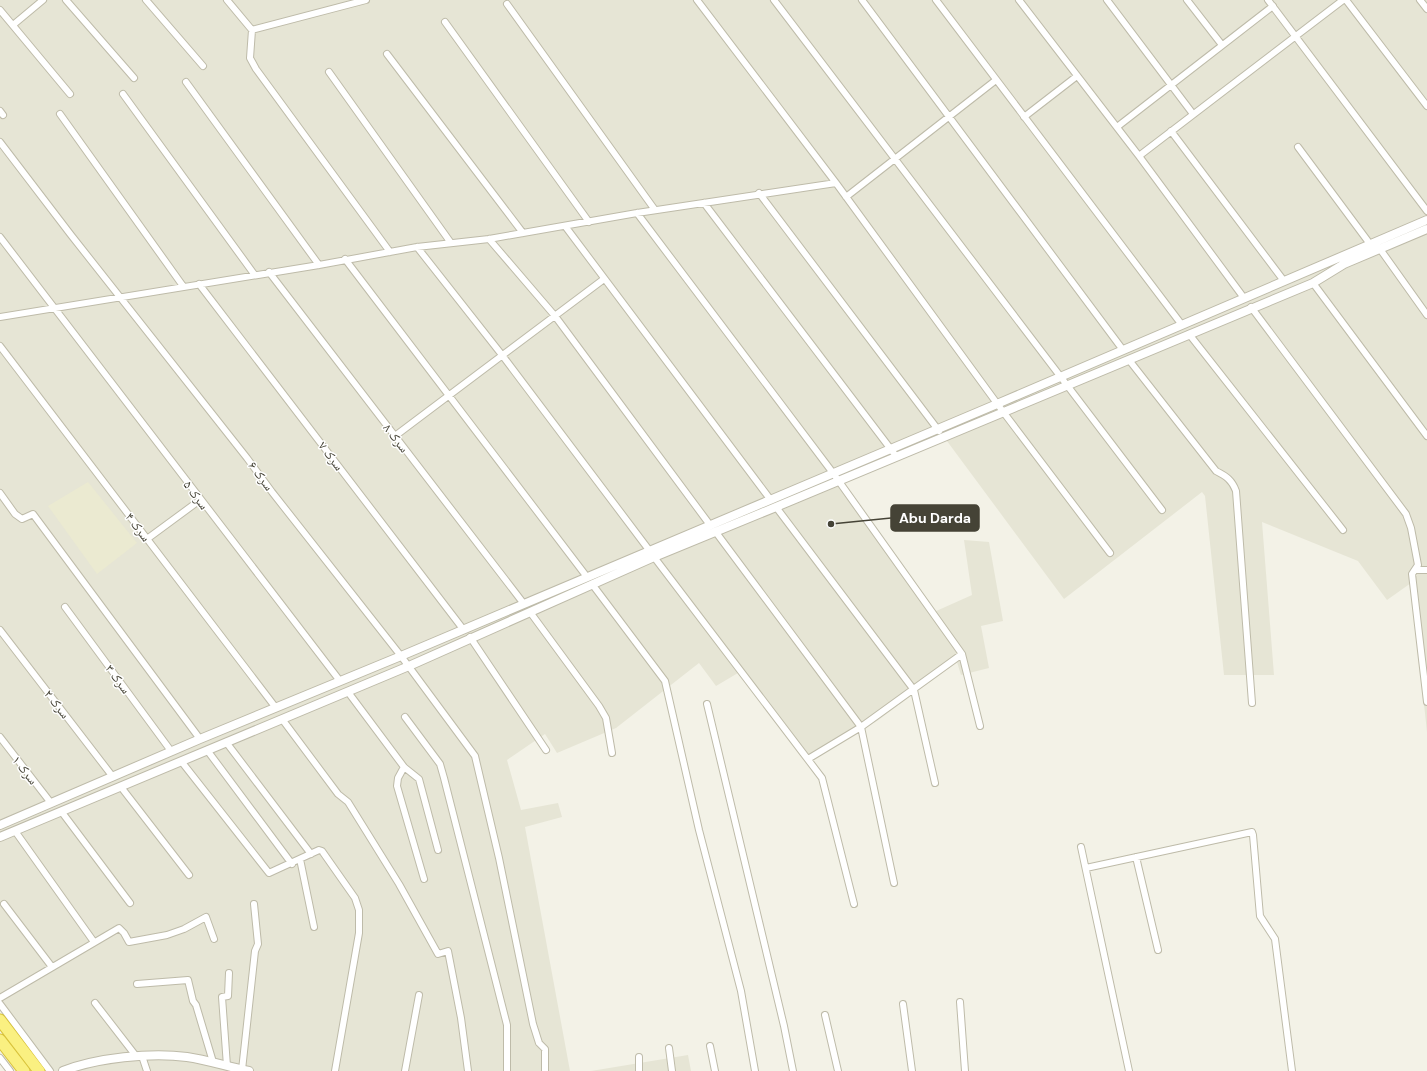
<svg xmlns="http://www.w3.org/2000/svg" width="1427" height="1071" viewBox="0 0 1427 1071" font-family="'DM Sans','Noto Naskh Arabic',sans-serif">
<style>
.residential{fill:#e6e5d5}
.education{fill:#ebead1}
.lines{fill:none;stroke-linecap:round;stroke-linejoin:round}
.minor-casing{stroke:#bebba9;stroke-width:8}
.tertiary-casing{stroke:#bebba9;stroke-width:10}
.trunk-casing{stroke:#d8c23b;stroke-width:13}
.minor{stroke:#fff;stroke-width:6}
.tertiary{stroke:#fff;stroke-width:8}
.trunk{stroke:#faf081;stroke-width:11}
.labels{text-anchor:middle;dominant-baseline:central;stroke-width:3;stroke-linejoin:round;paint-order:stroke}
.street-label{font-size:13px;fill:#454336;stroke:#fff}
.leader{fill:none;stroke:#454336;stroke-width:1.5}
.callout-dot{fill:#454336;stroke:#fff;stroke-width:1.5}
.callout{fill:#454336;stroke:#454336;stroke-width:1.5}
.callout-label{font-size:14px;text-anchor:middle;font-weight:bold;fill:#fff}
</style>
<rect width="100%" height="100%" fill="#f3f2e7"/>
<path class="residential" d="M0,0H1427V732L1411,583L1387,600L1358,561L1262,522L1274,675H1224L1205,496L1202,492L1064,599L944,437L835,482L934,612L972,595L964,540L989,542L1003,621L981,626L989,668L961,675L957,662L877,721L811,761L743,670L716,686L699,663L616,728L557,753L545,734L507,760L521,810L558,803L562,817L525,827L570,1071H50L0,1004Z
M688,1055L691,1071H591Z"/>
<path class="education" d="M88,482L137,543L97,574L48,506Z"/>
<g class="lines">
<defs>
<path id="minor" d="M66,0L134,78
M146,0L203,66
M227,0L252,30L250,58L256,69L390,252
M697,0L836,183L1004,413L1110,553
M774,0L1162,510
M862,0L1123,350
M936,0L1182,325
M1019,0L1139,156L1244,298
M1107,0L1193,114
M1187,0L1222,45
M1268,0L1427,211
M1346,0L1427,106
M1420,0L1427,9
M507,4L655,210
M0,10L70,94
M445,22L589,222
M13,25L43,0
M252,30L366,0
M387,54L523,233
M329,72L451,243
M186,82L319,265
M123,94L254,274
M0,111L3,115
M60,114L183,286
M1024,117L1077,76
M1117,127L1273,6
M1171,131L1284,281
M0,142L71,235L247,458L272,492L401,656L475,756L499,858L533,1024L539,1043L545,1049V1071
M1298,147L1370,244
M1139,156L1343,0
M759,193L939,431
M846,197L996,80
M704,203L896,456
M637,213L833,473L962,654L980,726
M565,226L770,499
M0,237L340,681
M489,239L555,316L710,525
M417,247L502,355L649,550
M1380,249L1427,315
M345,259L587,577
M269,272L524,604
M1313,283L1427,436
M199,284L463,629
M1251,307L1406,514L1411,528L1418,565L1412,574L1427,702
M0,317L319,265L417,247L489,239L637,213L836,183
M1189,334L1343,530
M0,346L276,708
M1129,360L1216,471C1226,476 1232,480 1236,491L1252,703
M395,436L604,279
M0,493L15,514L22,519L33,514L200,739
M776,507L914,690L935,783
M715,531L861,727L894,883
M147,539L200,500
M654,557L822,778L854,904
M1416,570H1427
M592,584L665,681L699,830L741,991L755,1071
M65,607L171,751
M530,612L599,706L606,718L612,753
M0,630L113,777
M470,637L546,750
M348,692L404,767L419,779L438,850
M707,704L784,1026L793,1071
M405,717L440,764L444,778L507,1025V1071
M282,719L338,794L348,802L399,884L438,954L448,951L461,1018L468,1071
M0,737L51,803
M226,742L311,854
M207,750L292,864
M808,759L861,727L962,654
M181,761L269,873L319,850L322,851L355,898L359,910V933L335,1071
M404,767L398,778L397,786L424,879
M121,787L189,875
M61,811L130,903
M15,831L94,942
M1081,847L1129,1071
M1136,857L1158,950
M300,859L314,927
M1086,868L1252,832L1253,835L1260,916L1275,939L1292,1071
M4,904L52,967
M137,984L188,980L193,1001L196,1005L213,1062
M0,998L119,928L124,933L129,942L167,935L184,929L206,917L214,939
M960,1002L965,1071
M95,1003L136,1056
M0,1004L50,1071
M903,1004L912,1071
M825,1015L838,1071
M710,1046L715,1071
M669,1048L672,1071
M142,1056L147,1071
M639,1057V1071
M0,1058L10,1071
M227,1066L222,997L228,996L229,973
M242,1070L255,951L258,944L254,904
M405,1071L419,995"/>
<path id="tertiary" d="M0,825L200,739L401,656L997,404L1427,220
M0,837L409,666L654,557L776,507L1313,283L1344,264L1427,229
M63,1071C96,1058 151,1052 187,1057C208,1060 228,1067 249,1071"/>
<path id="trunk" d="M0,1020L39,1071
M0,1040L24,1071"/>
</defs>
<use href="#minor" class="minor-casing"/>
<use href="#tertiary" class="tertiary-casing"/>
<use href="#trunk" class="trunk-casing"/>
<use href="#minor" class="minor"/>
<use href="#tertiary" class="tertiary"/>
<use href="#trunk" class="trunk"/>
</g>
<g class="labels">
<g class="street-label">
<text transform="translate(396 438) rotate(52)">سرک ۸</text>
<text transform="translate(331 456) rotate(53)">سرک ۷</text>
<text transform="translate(261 476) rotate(54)">سرک ۶</text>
<text transform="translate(196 495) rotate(53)">سرک ۵</text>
<text transform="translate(138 527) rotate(53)">سرک ۴</text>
<text transform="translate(118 679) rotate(54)">سرک ۳</text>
<text transform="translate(57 704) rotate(52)">سرک ۲</text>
<text transform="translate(25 770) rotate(52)">سرک ۱</text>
</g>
</g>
<path class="leader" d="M831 524L891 518"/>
<circle class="callout-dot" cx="831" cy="524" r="4"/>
<rect class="callout" x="891" y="505" width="88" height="26" rx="4"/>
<g class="callout-label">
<text x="935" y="523">Abu Darda</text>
</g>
</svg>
